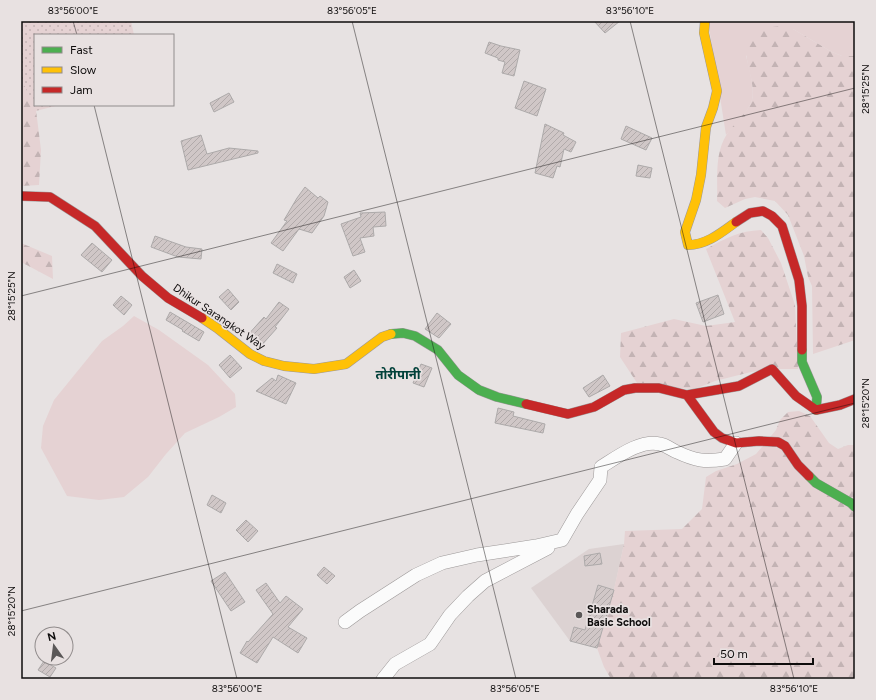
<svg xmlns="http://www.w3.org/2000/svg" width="876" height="700" viewBox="0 0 876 700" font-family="Figtree,'Noto Sans Devanagari',sans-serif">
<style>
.built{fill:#dcd2d2}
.grass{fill:#e5d2d3}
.forest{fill:url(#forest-firs)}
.park{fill:url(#park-dots)}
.building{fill:url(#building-hatch);stroke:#adaaaa}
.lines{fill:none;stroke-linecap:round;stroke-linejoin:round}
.street-casing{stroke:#9c9898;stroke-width:14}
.fast-casing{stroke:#9c9898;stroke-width:10}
.slow-casing{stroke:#9c9898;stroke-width:10}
.jam-casing{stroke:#9c9898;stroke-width:10}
.street{stroke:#fbfbfb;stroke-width:13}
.fast{stroke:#4caf50;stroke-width:9}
.slow{stroke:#ffc107;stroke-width:9}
.jam{stroke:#c62828;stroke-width:9}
.ticks{fill:none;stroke:#0e0c0c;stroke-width:1;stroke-opacity:0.45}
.poi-dot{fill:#5a5757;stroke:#e8e1e1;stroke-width:1.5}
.labels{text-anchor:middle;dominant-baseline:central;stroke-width:3.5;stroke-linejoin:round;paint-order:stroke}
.street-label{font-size:11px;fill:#0e0c0c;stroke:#e8e1e1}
.poi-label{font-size:11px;font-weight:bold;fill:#0e0c0c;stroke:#e8e1e1;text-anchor:start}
.quarter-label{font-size:13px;font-weight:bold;fill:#01413a;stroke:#e8e1e1}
.neatline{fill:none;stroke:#0e0c0c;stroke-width:1.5}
.ticks-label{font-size:10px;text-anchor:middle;fill:#0e0c0c}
</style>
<defs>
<pattern id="forest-firs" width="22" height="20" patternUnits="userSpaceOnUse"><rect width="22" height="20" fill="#e5d2d3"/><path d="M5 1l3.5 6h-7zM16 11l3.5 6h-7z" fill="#c3b3b4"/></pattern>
<pattern id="park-dots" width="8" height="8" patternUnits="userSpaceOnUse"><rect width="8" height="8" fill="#e5d2d3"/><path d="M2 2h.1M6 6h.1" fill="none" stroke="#c3b3b4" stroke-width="1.8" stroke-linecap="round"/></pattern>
<pattern id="building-hatch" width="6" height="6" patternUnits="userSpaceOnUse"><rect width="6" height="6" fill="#d0c7c7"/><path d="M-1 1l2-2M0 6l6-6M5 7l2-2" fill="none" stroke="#b1aaaa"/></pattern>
</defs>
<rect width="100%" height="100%" fill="#e7e2e2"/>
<path class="built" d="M624,544L614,590L597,648L570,641L531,588L589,549Z"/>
<path class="grass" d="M708,21H855V56H842L832,52L793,29L746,56C749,68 755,88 752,100C748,113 734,125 726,135Z
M134,316L159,330L208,365L235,394L236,407L219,417L185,433L166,454L148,477L124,497L99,500L67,496L41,448L43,426L54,400L102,341L123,326Z"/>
<path class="forest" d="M782,26L793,29L832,52L842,56H855V340L813,354L812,286L808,277L804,256L788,215L775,201L755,197L745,199L725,208L717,201C718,179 714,154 727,134C734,123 748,113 752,100C757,79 738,55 751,36C757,27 772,27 782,26Z
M21,78L36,110L41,150L39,185L21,186Z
M761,230L768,238L781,263L795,305L798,369H772L751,372L715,381L695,389L639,386L620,357L621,333L674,319L706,326L735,322L706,249C726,238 739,231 761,230Z
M21,243L52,256L53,279L21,262Z
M799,411L810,416L829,443L838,449L848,445H855V679H611L604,667L597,648L614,589L624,544L625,531L682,529L702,509L706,477L716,471L737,464L756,454L776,430L780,420L788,412Z"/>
<path class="park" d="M21,21H131L134,35H35V105H59L36,111L21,78Z"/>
<path class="building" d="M594,21H620L605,33Z
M489,42L501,46L520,50L514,76L502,73L505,62L498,60V58L485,53Z
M524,81L546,89L537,116L515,108Z
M229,93L234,102L214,112L210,103Z
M545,124L564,133L563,135L576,142L571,152L564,149L560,167L557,166L553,178L535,173Z
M626,126L652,138L646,150L621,139Z
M201,135L207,154L229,148L258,151V153L188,170L181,141Z
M638,165L652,168L650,178L636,176Z
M305,187L318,198L320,196L328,202L324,216L312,233L299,229L283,251L271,243L287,221L284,220L297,198Z
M385,212L386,226L373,227L374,236L360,238L365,252L353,256L341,224L361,217L360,213Z
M155,236L186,247L202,249L201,259L178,257L151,247Z
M92,243L112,260L102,272L81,255Z
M277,264L297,274L293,283L273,273Z
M354,270L361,281L350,288L344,277Z
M228,289L239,302L231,310L219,297Z
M718,295L724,314L703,322L696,303Z
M121,296L132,305L124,315L113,305Z
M279,302L289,309L275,327L277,328L260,347L246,337L264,317L266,319Z
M170,312L204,332L199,341L182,331L183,330L166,320Z
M437,313L451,324L439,338L425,329Z
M230,355L242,368L230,378L219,365Z
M421,364L432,368L424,387L413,383Z
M278,375L296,383L286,404L256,391L272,378L276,381Z
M603,375L610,386L589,397L583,388Z
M498,408L514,412L513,416L545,424L543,433L495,423Z
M212,495L226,503L221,513L207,505Z
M246,520L258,531L248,542L236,530Z
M600,553L602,564L585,566L584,556Z
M324,567L335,576L327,584L317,575Z
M225,572L245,602L231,611L211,581Z
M266,583L280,603L286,596L303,609L288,627L307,638L298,653L273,637L257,663L240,653L247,641L248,642L273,614L256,590Z
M598,585L614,590L597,648L570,641L574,627L585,630Z
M44,661L56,668L50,677L38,670Z"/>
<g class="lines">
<defs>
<path id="street" d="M345,622L360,611L416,575L442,563L477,555L536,546L562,540L577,514L600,480L601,467C617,457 641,439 660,444C666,445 672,450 677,452C696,461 705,462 725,459L736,443
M383,679L395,664L430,644L450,615L468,596L485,581L548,548"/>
<path id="fast" d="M391,334L403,333L415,336L438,350L458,375L479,390L497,397L526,404
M802,350V362L817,397L816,410
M809,476L816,483L851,503L855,507"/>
<path id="slow" d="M705,21L704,33L717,91L713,108L706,127L701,175L696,200L685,232L688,245C707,245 722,232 736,222
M202,318L217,328L250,354L264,361L284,366L314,369L346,364L382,337L391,334"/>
<path id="jam" d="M21,196L50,197L95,226L142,276L168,298L202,318
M736,222L750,213L763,211L772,216L782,226L799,280L802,306V350
M687,395L714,432L722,438L736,443L759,441L778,442L785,446L798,465L809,476
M526,404L568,414L594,407L624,390L635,388H659L687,395L739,386L772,369L796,396L816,410L840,405L855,399"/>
</defs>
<use href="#street" class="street-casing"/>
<use href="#fast" class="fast-casing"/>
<use href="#slow" class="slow-casing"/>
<use href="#jam" class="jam-casing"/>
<use href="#street" class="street"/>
<use href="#fast" class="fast"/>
<use href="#slow" class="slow"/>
<use href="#jam" class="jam"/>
</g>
<path class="ticks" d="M73,21L77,35M352,21L516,679M630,21L794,679M94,105L237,679M21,296L855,88M21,611L855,403"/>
<circle class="poi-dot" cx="579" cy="615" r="4"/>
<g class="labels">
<g class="street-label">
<text transform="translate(219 317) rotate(34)">Dhikur Sarangkot Way</text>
</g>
<g class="poi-label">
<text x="587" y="609">Sharada<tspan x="587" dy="13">Basic School</tspan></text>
</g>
<g class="quarter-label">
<text x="398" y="374">तोरीपानी</text>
</g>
</g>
<rect width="876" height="700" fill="none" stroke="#e8e1e1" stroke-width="44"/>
<rect x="34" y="34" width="140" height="72" fill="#e8e1e1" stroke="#918c8c"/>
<rect x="42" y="47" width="20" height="6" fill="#4caf50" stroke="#918c8c"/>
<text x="70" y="54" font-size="12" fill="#0e0c0c">Fast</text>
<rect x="42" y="67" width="20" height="6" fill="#ffc107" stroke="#918c8c"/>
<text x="70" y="74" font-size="12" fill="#0e0c0c">Slow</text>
<rect x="42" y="87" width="20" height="6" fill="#c62828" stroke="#918c8c"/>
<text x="70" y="94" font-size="12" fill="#0e0c0c">Jam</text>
<g transform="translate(54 646) rotate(346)"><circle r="19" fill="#e8e1e1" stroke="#918c8c"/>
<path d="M0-3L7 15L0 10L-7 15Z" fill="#5a5757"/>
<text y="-6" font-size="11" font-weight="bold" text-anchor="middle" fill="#0e0c0c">N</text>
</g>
<path d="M714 658v6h99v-6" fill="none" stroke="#0e0c0c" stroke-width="2"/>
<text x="720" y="658" font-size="12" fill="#0e0c0c" stroke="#e8e1e1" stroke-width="3" paint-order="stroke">50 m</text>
<rect x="22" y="22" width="832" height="656" class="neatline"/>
<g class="ticks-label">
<text x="73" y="14">83°56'00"E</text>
<text x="352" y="14">83°56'05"E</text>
<text x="630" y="14">83°56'10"E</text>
<text transform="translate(865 89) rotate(-90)" y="4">28°15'25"N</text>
<text transform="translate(11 296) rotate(-90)" y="4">28°15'25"N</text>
<text transform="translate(865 403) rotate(-90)" y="4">28°15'20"N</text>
<text transform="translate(11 611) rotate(-90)" y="4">28°15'20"N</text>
<text x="237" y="692">83°56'00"E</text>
<text x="515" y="692">83°56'05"E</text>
<text x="794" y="692">83°56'10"E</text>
</g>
</svg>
